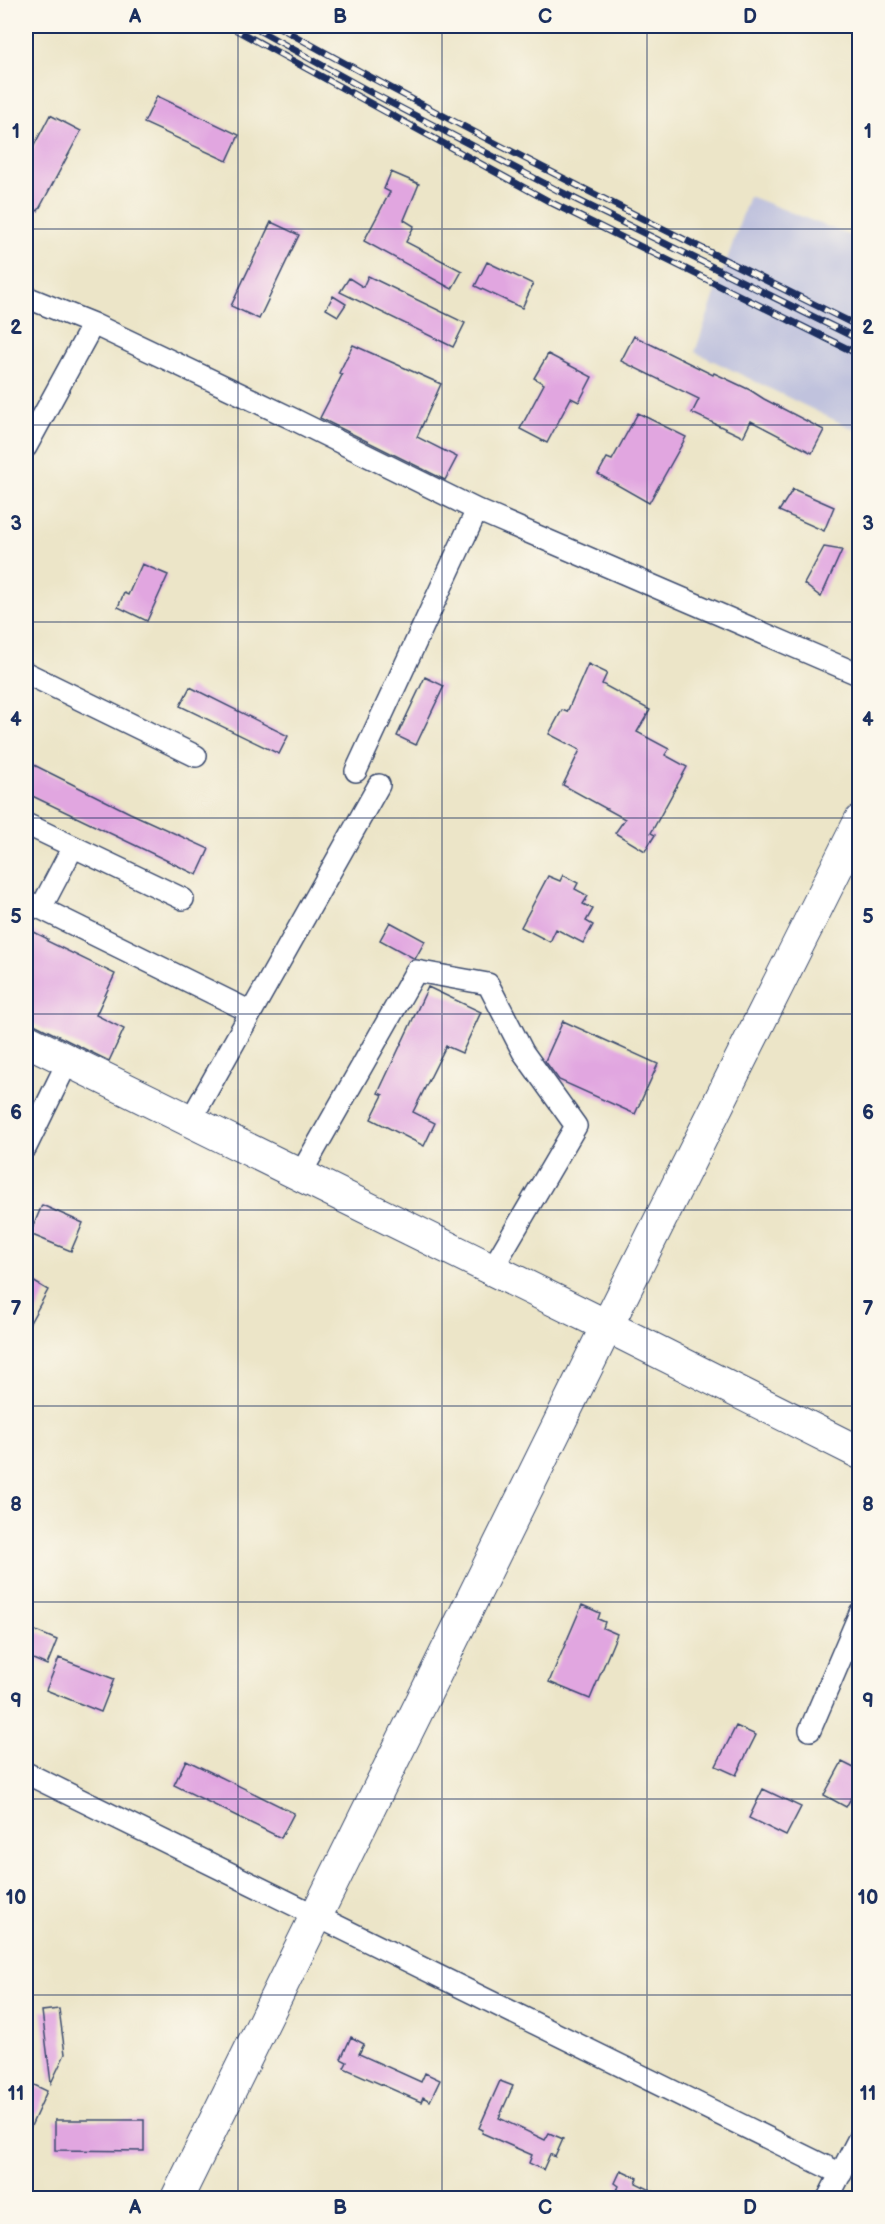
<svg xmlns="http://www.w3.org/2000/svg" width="885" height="2224" viewBox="0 0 885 2224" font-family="'Balsamiq Sans',sans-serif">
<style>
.industrial{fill:#c0c2dd}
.building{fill:#e1a6e0}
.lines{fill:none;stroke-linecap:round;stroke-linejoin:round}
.street-casing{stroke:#3a4a6e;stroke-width:24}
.secondary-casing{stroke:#3a4a6e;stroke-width:34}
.street{stroke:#fff;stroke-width:21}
.secondary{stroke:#fff;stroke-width:32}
.rail-casing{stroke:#1b2f5e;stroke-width:7}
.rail{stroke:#fbf7ec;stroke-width:4.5;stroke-dasharray:14;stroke-linecap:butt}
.grid{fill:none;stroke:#1b2f5e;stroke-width:1.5;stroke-opacity:0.55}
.neatline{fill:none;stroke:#1b2f5e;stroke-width:2}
.grid-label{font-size:20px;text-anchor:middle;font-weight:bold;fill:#1b2f5e}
</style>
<rect width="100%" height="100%" fill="#fbf7ec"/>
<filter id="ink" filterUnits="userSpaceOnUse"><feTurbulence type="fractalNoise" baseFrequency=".0167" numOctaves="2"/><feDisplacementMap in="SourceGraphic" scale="12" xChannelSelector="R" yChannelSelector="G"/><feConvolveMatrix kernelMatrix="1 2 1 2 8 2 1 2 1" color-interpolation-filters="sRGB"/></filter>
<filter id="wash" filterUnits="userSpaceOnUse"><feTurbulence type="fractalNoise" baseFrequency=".008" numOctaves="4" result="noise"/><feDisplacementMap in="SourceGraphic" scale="24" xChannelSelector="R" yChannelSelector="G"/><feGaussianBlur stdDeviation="1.35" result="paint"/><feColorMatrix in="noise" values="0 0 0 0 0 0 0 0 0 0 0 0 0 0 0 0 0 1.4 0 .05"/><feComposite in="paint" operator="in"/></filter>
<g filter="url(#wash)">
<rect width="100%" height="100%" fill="#ece5c8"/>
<path class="industrial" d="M749,196L859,239V432L695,352Z"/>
<g id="blocks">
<path class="building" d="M157,96L239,135L227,161L144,123Z
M50,115L81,131L38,211L26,204V161Z
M391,172L419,184L404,220L414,226L406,242L462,271L452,289L364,241L390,192L384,189Z
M271,222L299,235L259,319L231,306Z
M487,262L533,284L522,308L475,286Z
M368,276L465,323L453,347L340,292L349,278L363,287Z
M333,296L346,304L338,316L326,309Z
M634,336L713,375L714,373L750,390L764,399L824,430L812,453L751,421L743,437L692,413L699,399L621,361Z
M353,345L441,384L417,437L457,457L445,480L320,418L342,375L339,373Z
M548,354L592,377L579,402L571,398L547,443L520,429L544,384L534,378Z
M638,413L686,437L649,503L598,474L607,458L612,460Z
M793,489L834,507L824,531L779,511Z
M824,547L842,550L821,597L804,584Z
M142,564L168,575L147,621L118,607L124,593L128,595Z
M588,664L607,673L602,684L650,710L637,732L669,749L665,755L687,767L651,833L655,835L645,851L615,833L625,819L563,785L580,750L549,734L562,710L567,712Z
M425,677L444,686L416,745L397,736Z
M190,687L288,736L279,754L180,706Z
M26,761L130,813L209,849L197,875L26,793Z
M563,875L578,883L575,889L588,896L583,904L593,909L586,921L593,925L583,943L556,929L550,942L521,927L548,876L560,881Z
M390,922L425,941L415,959L380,940Z
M26,928L48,939L47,941L115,974L96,1015L124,1029L109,1061L34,1024L26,1022Z
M428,987L481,1012L462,1053L446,1046L413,1112L435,1123L424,1146L371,1119L383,1095L378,1093Z
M563,1021L658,1064L635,1114L559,1080L545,1061Z
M42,1205L83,1223L71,1251L30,1234Z
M26,1277L48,1290L26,1330Z
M582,1605L600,1613L598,1619L605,1622L603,1628L617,1634L590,1699L549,1682Z
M26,1627L57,1640L47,1665L26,1656Z
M59,1658L114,1679L101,1712L46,1690Z
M736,1726L756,1735L736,1775L716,1766Z
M186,1760L294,1813L281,1838L174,1785Z
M842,1762L860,1771V1782L846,1807L824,1795Z
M763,1789L801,1807L786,1836L749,1818Z
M59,2009L65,2054L51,2083L42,2011Z
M351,2037L364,2044L359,2054L421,2082L425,2073L440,2080L430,2101L423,2097L421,2102L344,2068L347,2062L341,2059Z
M26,2081L47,2091L26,2137Z
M500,2081L513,2086L499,2118L545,2140L549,2133L563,2139L555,2157L550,2154L543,2170L529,2163L532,2155L482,2133L483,2130L479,2128Z
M55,2120H144V2151L55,2150Z
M621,2170L638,2178L636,2183L669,2199H613L619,2186L615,2183Z"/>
</g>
</g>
<g filter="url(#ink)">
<use href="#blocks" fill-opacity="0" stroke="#3a4a6e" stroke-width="1.5"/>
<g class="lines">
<defs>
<path id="street" d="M26,297L93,324L293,419L477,510L860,675
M26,447L93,324
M26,673L196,756
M356,771L477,510
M26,824L183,899
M26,901L251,1012
M41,908L73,847
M190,1121L379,785
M26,1147L68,1061
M300,1175L416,971L488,984L523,1052L576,1126L492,1269
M810,1730L860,1613
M26,1773L841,2174
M828,2198L860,2136"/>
<path id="secondary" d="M26,1040L607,1326L860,1453
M177,2198L607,1326L860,821"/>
</defs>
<use href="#street" class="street-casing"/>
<use href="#secondary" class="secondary-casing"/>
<use href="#street" class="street"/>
<use href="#secondary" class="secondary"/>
<defs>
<path id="rail" d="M229,26L552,203L860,355
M251,26L372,93L559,191L860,340
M277,26C468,132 664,230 860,327"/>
</defs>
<use href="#rail" class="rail-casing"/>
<use href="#rail" class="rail"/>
</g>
</g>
<path class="grid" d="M238,26V2198M442,26V2198M647,26V2198M26,229H860M26,425H860M26,622H860M26,818H860M26,1014H860M26,1210H860M26,1406H860M26,1602H860M26,1799H860M26,1995H860"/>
<rect width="885" height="2224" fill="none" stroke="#fbf7ec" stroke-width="66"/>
<rect x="33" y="33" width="819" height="2158" class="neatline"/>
<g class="grid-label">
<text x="135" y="23">A</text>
<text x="340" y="23">B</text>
<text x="545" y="23">C</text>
<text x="750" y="23">D</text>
<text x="16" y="138">1</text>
<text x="868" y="138">1</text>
<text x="16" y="334">2</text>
<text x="868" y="334">2</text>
<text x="16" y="530">3</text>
<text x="868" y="530">3</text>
<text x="16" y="726">4</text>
<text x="868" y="726">4</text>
<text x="16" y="923">5</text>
<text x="868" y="923">5</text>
<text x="16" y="1119">6</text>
<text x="868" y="1119">6</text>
<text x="16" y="1315">7</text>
<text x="868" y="1315">7</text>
<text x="16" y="1511">8</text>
<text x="868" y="1511">8</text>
<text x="16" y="1707">9</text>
<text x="868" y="1707">9</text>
<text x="16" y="1904">10</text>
<text x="868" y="1904">10</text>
<text x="16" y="2100">11</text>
<text x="868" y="2100">11</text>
<text x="135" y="2214">A</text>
<text x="340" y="2214">B</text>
<text x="545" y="2214">C</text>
<text x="750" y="2214">D</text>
</g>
</svg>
